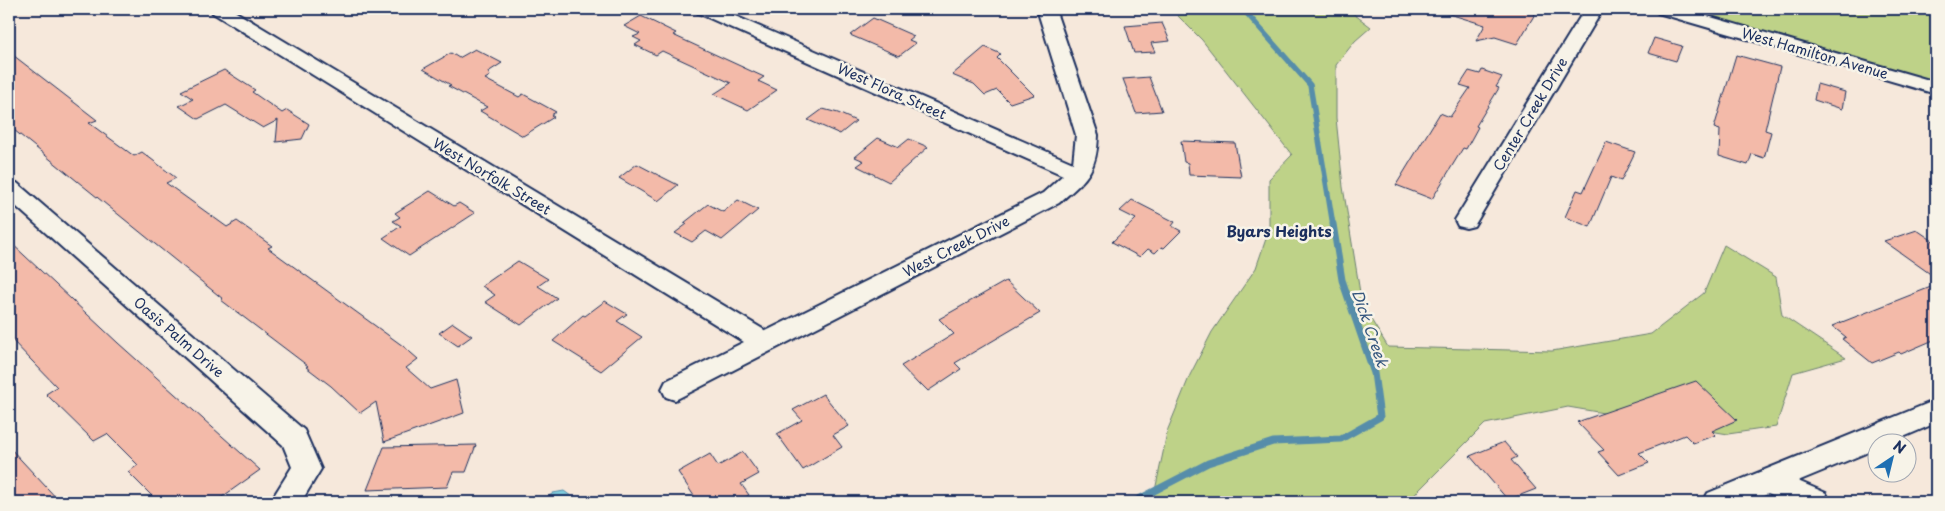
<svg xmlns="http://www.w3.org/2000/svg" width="1945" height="511" viewBox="0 0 1945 511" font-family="'Playpen Sans',sans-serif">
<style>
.green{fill:#bed288;stroke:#6c8073}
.water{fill:#7eccdc;stroke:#568daa}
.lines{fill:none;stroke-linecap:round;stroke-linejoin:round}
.stream-far1{stroke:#568daa;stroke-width:5.5}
.stream{stroke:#568daa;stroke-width:7}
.building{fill:#f3baa9;stroke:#1b2f5e}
.street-casing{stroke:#1b2f5e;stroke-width:4}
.street{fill:#f7f3e8;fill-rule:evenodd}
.labels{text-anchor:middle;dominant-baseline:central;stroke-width:5;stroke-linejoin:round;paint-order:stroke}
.street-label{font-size:14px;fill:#1b2f5e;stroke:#f7f3e8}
.neighbourhood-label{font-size:15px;font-weight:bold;fill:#1b2f5e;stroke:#f7f3e8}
.water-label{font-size:15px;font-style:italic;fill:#34567e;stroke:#f7f3e8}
</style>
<rect width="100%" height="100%" fill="#f6e8db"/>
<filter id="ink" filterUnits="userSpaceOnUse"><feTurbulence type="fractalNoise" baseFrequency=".02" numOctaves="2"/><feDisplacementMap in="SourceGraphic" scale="10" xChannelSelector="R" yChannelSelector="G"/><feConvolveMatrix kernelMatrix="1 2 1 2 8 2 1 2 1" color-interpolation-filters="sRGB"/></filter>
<g filter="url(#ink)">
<path class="green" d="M1171,9H1347L1371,27L1355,41L1336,65V118L1343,187L1362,305L1388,347L1552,351L1651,334L1704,293L1724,245L1776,277L1782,315L1846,358L1793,373L1776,427L1728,434L1568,407L1485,424L1417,492L1409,502H1150L1153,500L1168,429L1190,375L1212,332L1256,268L1269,230V179L1292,155L1202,40Z
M1683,9H1936V82Z"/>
<path class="water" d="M564,491L579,502H542L553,493Z"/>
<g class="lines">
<path class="stream-far1" d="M1243,9L1310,85L1333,225"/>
<path class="stream" d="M1133,502L1208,463L1273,442L1341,439L1380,417L1374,373L1342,280L1333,224"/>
</g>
<path class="building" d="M1446,9H1538L1517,44L1495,37L1476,41L1485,25L1446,13Z
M641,16L676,33L673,35L764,77L758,81L777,90L748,110L714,94L731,83L662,51L656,55L635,45L641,41L633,37L640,34L624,26Z
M873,18L914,36L909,40L916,43L899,56L850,35Z
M1162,23L1170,41L1151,43L1155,52L1134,53L1125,26Z
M1654,38L1682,46L1676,61L1648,53Z
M985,47L1001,54L997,58L1034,95L1010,103L997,90L985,95L974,84L952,75Z
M475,49L502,63L488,72L490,76L485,79L519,97L523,94L556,112L551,115L554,117L523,136L480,111L487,107L448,86L451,85L423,69L451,53L459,58Z
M9,52L97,120L89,123L134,156L142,152L176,178L166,183L227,227L237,221L272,246L268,248L403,346L418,359L406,368L430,389L456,380L464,413L384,442L376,402L360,413L331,386L306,367L308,366L221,300L223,299L9,126Z
M1736,55L1780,67L1765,130L1771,132L1764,158L1752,154L1748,165L1719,156L1720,130L1714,128Z
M224,70L255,90L252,92L282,113L287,110L309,124L302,139L276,142L278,120L263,128L226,105L198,119L179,106L193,99L181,91Z
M1482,70L1502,77L1496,87L1499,88L1476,126L1478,127L1466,149L1463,148L1432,199L1396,185L1440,113L1450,117L1470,88L1460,85L1469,71L1480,74Z
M1149,77L1162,111L1136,113L1123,79Z
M1817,84L1845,92L1842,109L1814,100Z
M823,109L838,113L856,121L840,134L808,120Z
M878,138L899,147L909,139L928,147L889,182L857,166L864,161L855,157Z
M1181,141L1235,143L1241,177L1189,175L1188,163L1184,162Z
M1606,142L1635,152L1621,181L1611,177L1590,227L1565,217L1577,190L1583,192Z
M637,164L658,175L678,185L658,201L619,178Z
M430,191L454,206L459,203L475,213L409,256L383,238L401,226L393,221L400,217L395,213Z
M738,200L758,210L722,240L706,231L692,242L675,233L687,224L684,223L708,204L723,212Z
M1132,200L1175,222L1172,226L1181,231L1164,248L1161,247L1155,253L1148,249L1140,257L1112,242L1136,219L1120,211Z
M1917,230L1936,243V278L1884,241Z
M9,241L118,343L260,470L215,502H158L128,472L138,465L107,434L94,441L46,394L57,387L9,337Z
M518,261L548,279L538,286L557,298L521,325L485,302L495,295L482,286Z
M1006,281L1040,313L955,363L961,369L928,391L921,384L919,385L901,366L954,334L939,319Z
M1936,285V339L1901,354L1899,352L1872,363L1842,339L1846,337L1832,326Z
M605,301L627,314L617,321L642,337L601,371L553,341L583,315L585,316Z
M453,323L472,336L458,346L439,333Z
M1696,381L1737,420L1712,431L1716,435L1693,443L1685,435L1639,453L1649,463L1619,475L1598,452L1604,450L1577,422Z
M823,394L849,426L833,435L842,447L803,470L777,434L802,420L793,410Z
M1504,442L1517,457L1511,460L1536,489L1508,500L1470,456Z
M476,445L466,472H453L447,487L367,490L384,447Z
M9,447L60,502H9Z
M743,452L759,474L741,484L749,495L736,502H698L678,472L710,454L718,466Z"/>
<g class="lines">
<defs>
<path id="street" d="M210,9H231L766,331L1043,193L1063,175L698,13L695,9H719L1073,163L1076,135L1037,9H1055L1098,135C1097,173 1085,180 1059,203L675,400L666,397L662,389L666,381L744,342L213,13Z
M1585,9H1603L1474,226L1466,228L1458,226L1455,220Z
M1655,9H1683L1936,82V94L1658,13Z
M9,181L17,183L304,430L321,469L301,502H270L292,467L283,445L9,200Z
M1936,400V423L1887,444H1878V448L1798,481L1826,493L1830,502H1786L1768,494L1749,502H1703L1708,493Z"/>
</defs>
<use href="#street" class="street-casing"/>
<use href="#street" class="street"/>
</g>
</g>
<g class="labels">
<g class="street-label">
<text transform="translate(1815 53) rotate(16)">West Hamilton Avenue</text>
<text transform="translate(892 91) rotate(24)">West Flora Street</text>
<text transform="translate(1530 114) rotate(-59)">Center Creek Drive</text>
<text transform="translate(492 176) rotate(31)">West Norfolk Street</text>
<text transform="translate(956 246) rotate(-27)">West Creek Drive</text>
<text transform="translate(179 337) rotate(41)">Oasis Palm Drive</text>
</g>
<g class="neighbourhood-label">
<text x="1279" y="230">Byars Heights</text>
</g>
<g class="water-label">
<text transform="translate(1371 328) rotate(71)">Dick Creek</text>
</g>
</g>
<rect width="1945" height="511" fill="none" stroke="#f7f3e8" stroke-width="30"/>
<rect x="15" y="15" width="1915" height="481" fill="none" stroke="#1b2f5e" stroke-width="2" filter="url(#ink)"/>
<g transform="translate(1892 458) rotate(35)"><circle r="24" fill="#f7f3e8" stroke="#9fa5b1"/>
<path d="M0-4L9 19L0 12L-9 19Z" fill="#1f6fb2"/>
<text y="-8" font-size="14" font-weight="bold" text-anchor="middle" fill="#1b2f5e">N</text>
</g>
</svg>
